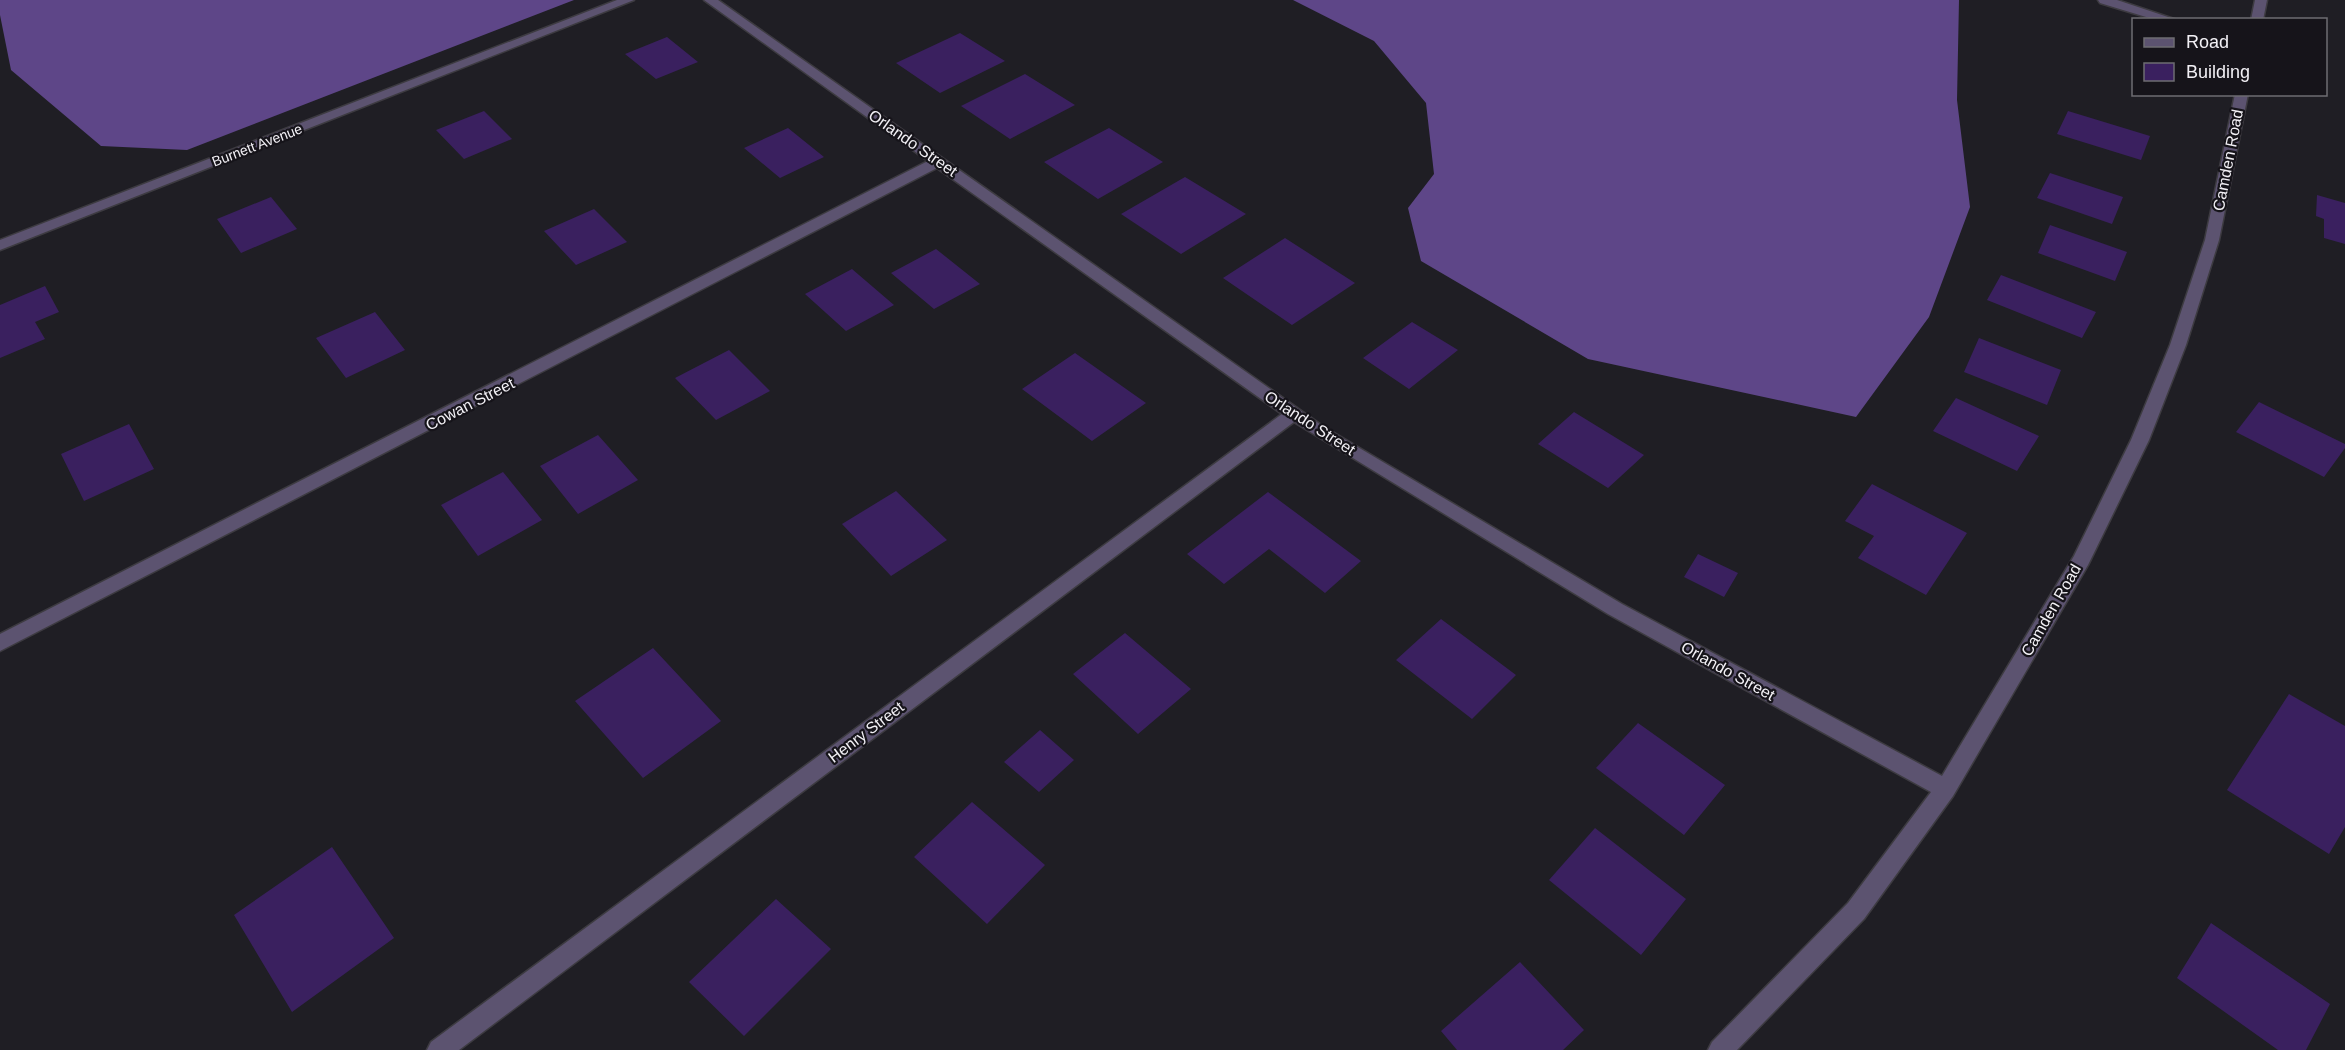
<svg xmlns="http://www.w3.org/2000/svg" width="2345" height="1050" viewBox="0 0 2345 1050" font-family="Helvetica,sans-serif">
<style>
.forest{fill:#5e4688}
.building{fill:#3a205f}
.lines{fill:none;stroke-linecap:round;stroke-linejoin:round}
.minor-casing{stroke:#3d3b41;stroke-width:3}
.minor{fill:#5c5370;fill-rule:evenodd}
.labels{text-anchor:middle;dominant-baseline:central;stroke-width:4.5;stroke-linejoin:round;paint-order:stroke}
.far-street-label{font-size:14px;fill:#f2f0f5;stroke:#16141a}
.street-label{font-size:16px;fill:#f2f0f5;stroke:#16141a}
</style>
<rect width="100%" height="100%" fill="#1f1e24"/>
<path class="forest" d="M0,0H574L187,150L101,146L11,70L0,15Z
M1293,0H1959L1957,100L1970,207L1929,317L1856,417L1588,359L1421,261L1408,208L1434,174L1426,103L1374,41Z"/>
<path class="building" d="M960,33L1005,61L940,93L896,63Z
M667,37L698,62L656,79L625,54Z
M1025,74L1075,105L1010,139L961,106Z
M484,111L512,139L464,159L436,130Z
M2068,111L2150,136L2141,160L2057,134Z
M788,128L824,157L780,178L744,148Z
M1109,128L1163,162L1098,199L1044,162Z
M2050,173L2123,197L2112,224L2037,198Z
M1185,177L1246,214L1181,254L1121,214Z
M2317,195L2345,203V244L2324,238V219L2316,216Z
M271,197L297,229L241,253L217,219Z
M594,209L627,242L576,265L544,231Z
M2050,225L2127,252L2115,281L2038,253Z
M1285,238L1355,283L1292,325L1223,278Z
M936,249L980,284L934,309L891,273Z
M852,269L894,305L846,331L805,294Z
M2001,275L2096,312L2082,338L1987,300Z
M45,286L59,312L35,322L45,339L0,358V305Z
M375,312L405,350L346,378L316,338Z
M1412,322L1458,350L1409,389L1363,358Z
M1979,338L2061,370L2047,405L1964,372Z
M729,350L770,391L716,420L675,378Z
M1075,353L1146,403L1092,441L1022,389Z
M1956,398L2039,436L2017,471L1933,431Z
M2259,402L2345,444V448L2324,477L2236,432Z
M1574,412L1644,455L1608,488L1538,444Z
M129,424L154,469L84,501L61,454Z
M598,435L638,480L578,514L540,466Z
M503,472L542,520L478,556L441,505Z
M1872,484L1967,533L1926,595L1858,558L1874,536L1845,521Z
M896,491L947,540L891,576L842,524Z
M1268,492L1361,561L1325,593L1269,549L1224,584L1187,554Z
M1698,554L1738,573L1724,597L1684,577Z
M1441,619L1516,675L1472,719L1396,660Z
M1125,633L1191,689L1138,734L1073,674Z
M653,648L721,721L643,778L575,701Z
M2289,694L2345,726V827L2329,854L2227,790Z
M1638,723L1725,785L1684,835L1596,768Z
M1040,730L1074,760L1039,792L1004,762Z
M972,802L1045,865L987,924L914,857Z
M1595,828L1686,899L1641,955L1549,880Z
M332,847L394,938L292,1012L234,915Z
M776,899L831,949L744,1036L689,982Z
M2211,923L2330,1004L2306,1050H2278L2177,978Z
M1520,962L1584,1030L1563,1050H1457L1441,1031Z"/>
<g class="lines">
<defs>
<path id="minor" d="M617,0H634L0,250V240Z
M704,0H718L1324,427L1622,604L1942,776L2074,556L2131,440L2170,345L2205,240L2235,94H2248L2219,240L2186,345L2149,440L2088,565L1953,796L1864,919L1737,1050H1708L1712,1042L1848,903L1931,792L1608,614L1294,422L459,1050H427L431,1042L1282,414L937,168L0,651V634L928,161Z
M2098,0H2117L2177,20H2156L2100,3Z
M2255,0H2267L2263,20H2251Z"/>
</defs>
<use href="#minor" class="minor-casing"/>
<use href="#minor" class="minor"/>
</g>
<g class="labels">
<g class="far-street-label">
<text transform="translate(257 145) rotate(-21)">Burnett Avenue</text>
</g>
<g class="street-label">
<text transform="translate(913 143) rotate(35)">Orlando Street</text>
<text transform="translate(2228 160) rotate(-79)">Camden Road</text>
<text transform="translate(470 404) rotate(-27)">Cowan Street</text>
<text transform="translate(1310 423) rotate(33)">Orlando Street</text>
<text transform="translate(2051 610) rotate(-60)">Camden Road</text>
<text transform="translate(1728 671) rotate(29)">Orlando Street</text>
<text transform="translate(866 732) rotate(-37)">Henry Street</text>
</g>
</g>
<rect x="2132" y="18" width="195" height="78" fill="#16141a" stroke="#6e6c72" stroke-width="1.5"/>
<rect x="2144" y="38" width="30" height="9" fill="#5c5370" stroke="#6e6c72" stroke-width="1.5"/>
<text x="2186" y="48" font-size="18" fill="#f2f0f5">Road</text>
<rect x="2144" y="63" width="30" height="18" fill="#3a205f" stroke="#6e6c72" stroke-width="1.5"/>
<text x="2186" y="78" font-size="18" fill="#f2f0f5">Building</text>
</svg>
